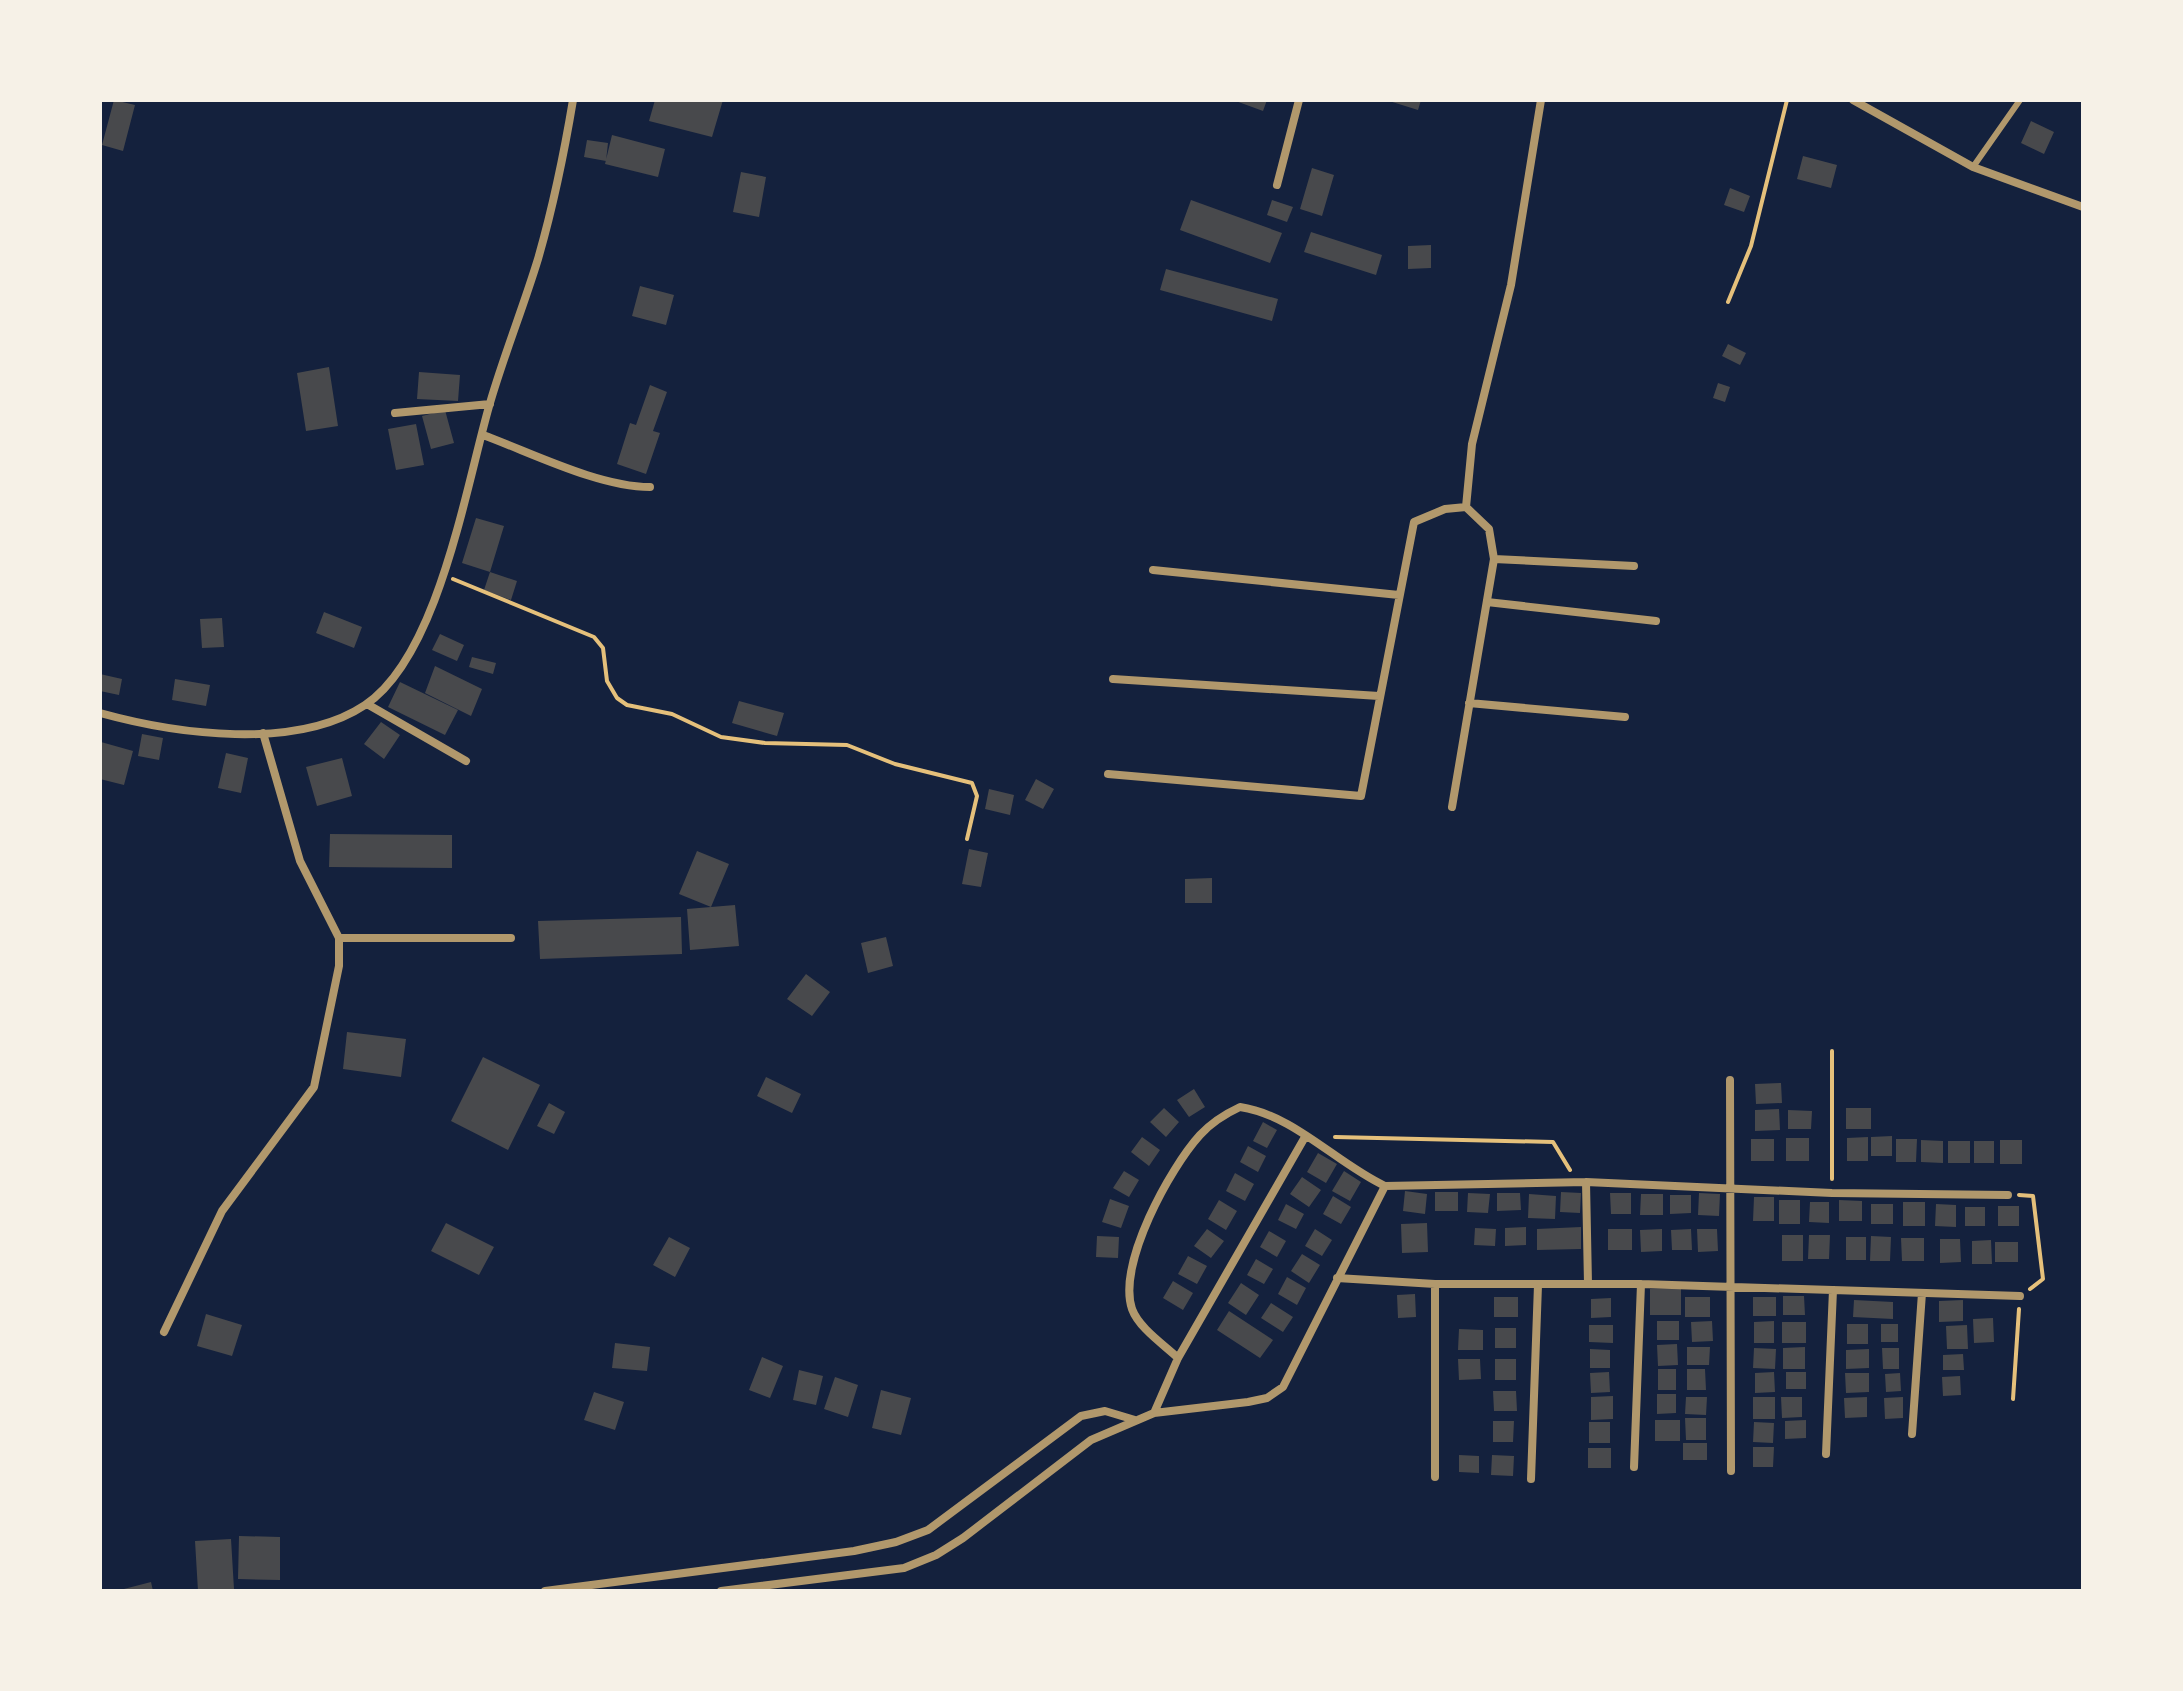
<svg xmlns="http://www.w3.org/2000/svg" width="2183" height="1691" viewBox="0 0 2183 1691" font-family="'PT Serif',serif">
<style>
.building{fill:#48494c}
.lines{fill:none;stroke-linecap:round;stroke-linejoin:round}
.path{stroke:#e5c07b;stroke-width:4}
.service{stroke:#b1986c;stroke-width:6}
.minor{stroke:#b1986c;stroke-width:8}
</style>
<rect width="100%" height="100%" fill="#14213d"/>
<path class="building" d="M114,100L135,105L123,151L102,145Z
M655,100H723L712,137L649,121Z
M1233,100H1267L1263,111Z
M1386,100H1421L1418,110Z
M2031,121L2054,132L2044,154L2021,143Z
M612,135L665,149L658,177L605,164Z
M587,140L608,143L606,161L584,157Z
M1803,156L1837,165L1831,188L1797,179Z
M1312,168L1334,175L1322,216L1300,209Z
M741,172L766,177L759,217L733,212Z
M1730,188L1750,196L1744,212L1724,205Z
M1191,200L1282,233L1270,263L1180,230Z
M1272,200L1293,207L1287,222L1267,215Z
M1311,232L1382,255L1376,275L1304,252Z
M1431,245V268L1408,269V246Z
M1166,269L1278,299L1272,321L1160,290Z
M640,286L674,295L666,325L632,316Z
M1728,344L1746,353L1740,365L1722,356Z
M329,367L338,426L306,431L297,373Z
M419,372L460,375L458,401L417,399Z
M1718,383L1730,387L1725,402L1713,398Z
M650,385L667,392L653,431L660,433L646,474L617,464L630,423L636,425Z
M445,410L454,443L431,449L422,416Z
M416,424L424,465L396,470L388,429Z
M476,518L504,526L490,572L517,581L511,600L484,590L490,572L462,563Z
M324,612L362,627L354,648L316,633Z
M222,618L224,647L202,648L200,619Z
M440,634L464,645L457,661L432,650Z
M472,657L496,663L493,674L469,667Z
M435,666L482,689L471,716L425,693Z
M100,674L122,679L119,695L100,691Z
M175,679L210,685L206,706L172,700Z
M400,682L458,710L445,735L388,707Z
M739,701L784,713L777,736L732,723Z
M381,722L400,735L384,759L364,744Z
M142,734L163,738L159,760L138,756Z
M101,742L133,751L124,785L100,779Z
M226,753L248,758L241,793L218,788Z
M342,758L352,796L317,806L306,767Z
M1036,779L1054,789L1043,809L1025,800Z
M989,789L1014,795L1010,815L985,809Z
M330,834L452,835V868L329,867Z
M969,849L988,853L981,887L962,884Z
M697,851L729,864L711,907L679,894Z
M1212,878V903H1185V879Z
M735,905L739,946L690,950L687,909Z
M681,917L682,954L540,959L538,921Z
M886,937L893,966L868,973L861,943Z
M806,974L830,992L812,1016L787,999Z
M347,1032L406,1039L401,1077L343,1069Z
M483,1057L540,1085L508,1150L451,1121Z
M766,1077L801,1094L792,1113L757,1096Z
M1781,1083L1782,1103L1756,1104L1755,1084Z
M1194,1089L1205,1107L1189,1117L1177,1100Z
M549,1103L565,1112L554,1134L537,1126Z
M1164,1108L1179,1122L1166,1137L1150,1122Z
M1846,1108H1871V1129H1846Z
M1779,1109L1780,1130L1755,1131V1110Z
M1788,1110L1812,1111L1811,1129H1788Z
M1263,1122L1277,1130L1267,1148L1253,1141Z
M1892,1136V1156H1871V1137Z
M1142,1137L1160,1150L1149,1166L1131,1152Z
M1868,1137V1161H1847V1138Z
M1786,1138H1809V1161H1786Z
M1751,1139H1774V1161H1751Z
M1896,1139H1917L1916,1162H1896Z
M1921,1140L1943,1141V1163L1921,1162Z
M2000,1140H2022V1164H2000Z
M1948,1141H1970V1163H1948Z
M1974,1141H1994V1163H1974Z
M1248,1146L1266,1156L1258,1172L1240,1162Z
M1318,1153L1337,1164L1326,1183L1307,1172Z
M1124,1171L1139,1180L1129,1197L1113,1188Z
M1344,1171L1361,1182L1350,1201L1332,1191Z
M1235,1173L1254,1184L1245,1201L1226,1191Z
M1302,1177L1321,1190L1309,1207L1290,1194Z
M1405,1191L1427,1194L1425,1214L1403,1211Z
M1435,1192H1458V1211H1435Z
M1561,1192L1581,1193L1580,1213L1560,1212Z
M1468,1193L1490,1194L1488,1213L1467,1212Z
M1497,1193H1520L1521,1210L1497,1211Z
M1610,1193H1631V1214H1611Z
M1699,1193L1720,1194L1719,1216L1698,1215Z
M1529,1194L1556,1196L1555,1219L1528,1218Z
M1641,1194H1663V1215H1640Z
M1670,1195H1691V1213L1670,1214Z
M1333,1196L1351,1207L1341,1224L1323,1214Z
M1754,1197H1774V1221H1753Z
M1110,1199L1129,1206L1121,1228L1102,1222Z
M1219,1200L1237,1211L1226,1230L1208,1219Z
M1779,1200H1800V1224H1779Z
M1839,1200L1862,1201V1221H1839Z
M1810,1202H1829V1223L1809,1222Z
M1903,1202H1925V1226H1903Z
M1286,1204L1304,1214L1296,1229L1278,1220Z
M1871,1204H1893V1224H1871Z
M1936,1204L1956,1205V1227L1935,1226Z
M1998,1206H2019V1226H1998Z
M1965,1207H1985V1226H1965Z
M446,1223L494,1247L479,1275L431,1251Z
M1427,1223L1428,1252L1402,1253L1401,1224Z
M1526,1227V1245L1505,1246V1228Z
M1581,1227V1249L1537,1250V1229Z
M1475,1228L1496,1229L1495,1246L1474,1245Z
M1207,1229L1224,1241L1211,1258L1194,1246Z
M1315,1229L1332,1240L1322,1256L1305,1246Z
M1608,1229H1632V1250H1608Z
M1662,1229V1251L1641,1252L1640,1230Z
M1691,1229L1692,1250H1672L1671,1230Z
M1697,1229H1717L1718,1251L1698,1252Z
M1269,1231L1286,1241L1277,1257L1260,1247Z
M1782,1235H1803V1261H1782Z
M1809,1235H1830L1829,1259H1808Z
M1097,1236L1119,1237L1118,1258L1096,1257Z
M1871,1236L1891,1237L1890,1261H1870Z
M669,1237L690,1248L675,1277L653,1265Z
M1846,1237H1866V1260H1846Z
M1901,1238H1924V1261H1902Z
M1940,1239H1960L1961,1262L1940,1263Z
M1991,1240L1992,1264H1972V1241Z
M1995,1242H2018V1262H1995Z
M1302,1254L1320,1265L1309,1283L1291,1271Z
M1188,1256L1207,1266L1197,1284L1178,1274Z
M1256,1259L1273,1269L1264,1284L1247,1275Z
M1287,1277L1306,1288L1297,1305L1278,1294Z
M1173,1281L1193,1293L1183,1310L1163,1298Z
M1241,1283L1259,1295L1246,1315L1228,1303Z
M1650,1289H1681V1315H1650Z
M1415,1294L1416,1317L1398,1318L1397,1295Z
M1783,1296H1804L1805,1315H1783Z
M1494,1297H1518V1317H1494Z
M1685,1297H1710V1317H1685Z
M1753,1297H1776V1316H1753Z
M1611,1298V1317L1591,1318V1299Z
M1854,1300L1893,1302V1319L1853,1317Z
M1963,1300V1321L1939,1322V1301Z
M1271,1303L1293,1317L1283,1332L1261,1318Z
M1229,1311L1273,1340L1260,1358L1217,1330Z
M206,1314L242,1325L232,1356L197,1346Z
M1993,1318L1994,1342L1974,1343L1973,1319Z
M1657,1321H1679V1340H1657Z
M1712,1321L1713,1341L1692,1342L1691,1322Z
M1774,1321V1343H1754V1322Z
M1782,1322H1806V1343H1782Z
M1847,1324H1868V1344H1847Z
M1881,1324H1898V1342H1881Z
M1589,1325H1613V1343L1589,1342Z
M1967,1325L1968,1349H1947L1946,1326Z
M1495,1328H1516V1348H1495Z
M1459,1329L1483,1330V1350H1458Z
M615,1343L650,1347L647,1371L612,1368Z
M1677,1344L1678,1365L1658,1366L1657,1345Z
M1687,1347H1710L1709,1365H1687Z
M1805,1347V1369H1783V1348Z
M1754,1348L1776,1349L1775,1369L1753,1368Z
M1882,1348H1899V1369H1883Z
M1590,1349L1610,1350V1368H1590Z
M1869,1349V1368L1846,1369V1350Z
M1963,1354L1964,1370H1943V1355Z
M762,1357L783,1366L770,1398L749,1390Z
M1458,1359H1480L1481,1379L1459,1380Z
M1495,1359H1516V1380H1495Z
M1658,1369H1676V1390H1658Z
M1687,1369H1705L1706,1390H1687Z
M799,1370L823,1376L816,1405L793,1400Z
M1609,1372L1610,1392L1591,1393L1590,1373Z
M1774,1372L1775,1392L1755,1393V1373Z
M1786,1372H1806V1389H1786Z
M1845,1373H1869V1392L1846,1393Z
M1900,1373L1901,1391L1886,1392L1885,1374Z
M1960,1376L1961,1395L1943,1396L1942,1377Z
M835,1377L858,1385L848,1417L824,1409Z
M881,1390L911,1398L901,1435L872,1428Z
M1493,1391H1516L1517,1411H1494Z
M594,1392L624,1402L615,1430L584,1420Z
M1657,1394H1676V1413L1657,1414Z
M1613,1396V1419L1591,1420V1397Z
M1686,1397H1707L1706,1415L1685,1414Z
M1753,1397H1775V1419H1753Z
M1781,1397H1802V1417L1782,1418Z
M1867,1397V1417L1845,1418L1844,1398Z
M1903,1397V1418L1885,1419L1884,1398Z
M1685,1418H1706V1440H1686Z
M1655,1420H1680V1441H1655Z
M1806,1420V1438L1785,1439V1421Z
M1493,1421H1514L1513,1442H1493Z
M1589,1422H1610V1443H1589Z
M1754,1422L1774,1423L1773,1443L1753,1442Z
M1683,1443H1707V1460H1683Z
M1753,1447H1774L1773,1467H1753Z
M1588,1448H1611V1468H1588Z
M1459,1455L1479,1456V1473L1459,1472Z
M1492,1455L1514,1456L1513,1476L1491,1475Z
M239,1536L280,1537V1580L238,1579Z
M231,1539L234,1589L198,1591L195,1541Z
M151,1582L153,1591H120V1590Z"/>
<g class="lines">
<path class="path" d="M1728,302L1751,246L1787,100
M453,579L594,637L603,648L607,681L617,698L627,705L672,714L721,737L765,743L847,745L895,764L972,783L977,796L967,839
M1832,1051V1179
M1335,1137L1553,1142L1570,1170
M2019,1195L2033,1196L2043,1279L2030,1289
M2013,1399L2019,1309"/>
<path class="service" d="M1973,167L2020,100"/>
<path class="minor" d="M1853,100L1973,167L2083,207
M1277,185L1299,100
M395,413L490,404
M483,435C532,453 599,487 650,487
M1494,559L1634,566
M1153,570L1399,595
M1487,602L1656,621
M1113,679L1379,696
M1469,703L1625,717
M367,704L466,761
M100,713C176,734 296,751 365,705C439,656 466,485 490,403C504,355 523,308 538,259C553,207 564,154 573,100
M263,733L300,861L339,938H511
M1108,774L1361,796L1414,522L1445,509L1466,507L1472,444L1511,285L1541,100
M1452,807L1494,559L1489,529L1466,507
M1730,1080L1731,1471
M1586,1182L1832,1193L2008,1195
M1337,1278L1435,1284H1641L2020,1296
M164,1332L222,1211L314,1087L339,966V938
M1178,1358C1163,1344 1139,1328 1132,1309C1117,1264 1170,1168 1200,1135C1211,1123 1225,1114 1240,1107C1294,1115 1336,1163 1385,1186L1586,1182L1588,1284
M1154,1413L1178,1358L1305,1137
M1912,1434L1922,1293
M1826,1454L1833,1290
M1634,1467L1641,1284
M1435,1477V1284
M1531,1479L1538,1285
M545,1591L854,1551L896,1542L928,1530L1081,1416L1105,1411L1135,1420
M721,1591L904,1568L936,1555L963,1538L1091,1440L1154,1413L1248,1402L1267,1398L1283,1387L1385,1186"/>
</g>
<rect width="2183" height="1691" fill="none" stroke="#f6f1e7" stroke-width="204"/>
</svg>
